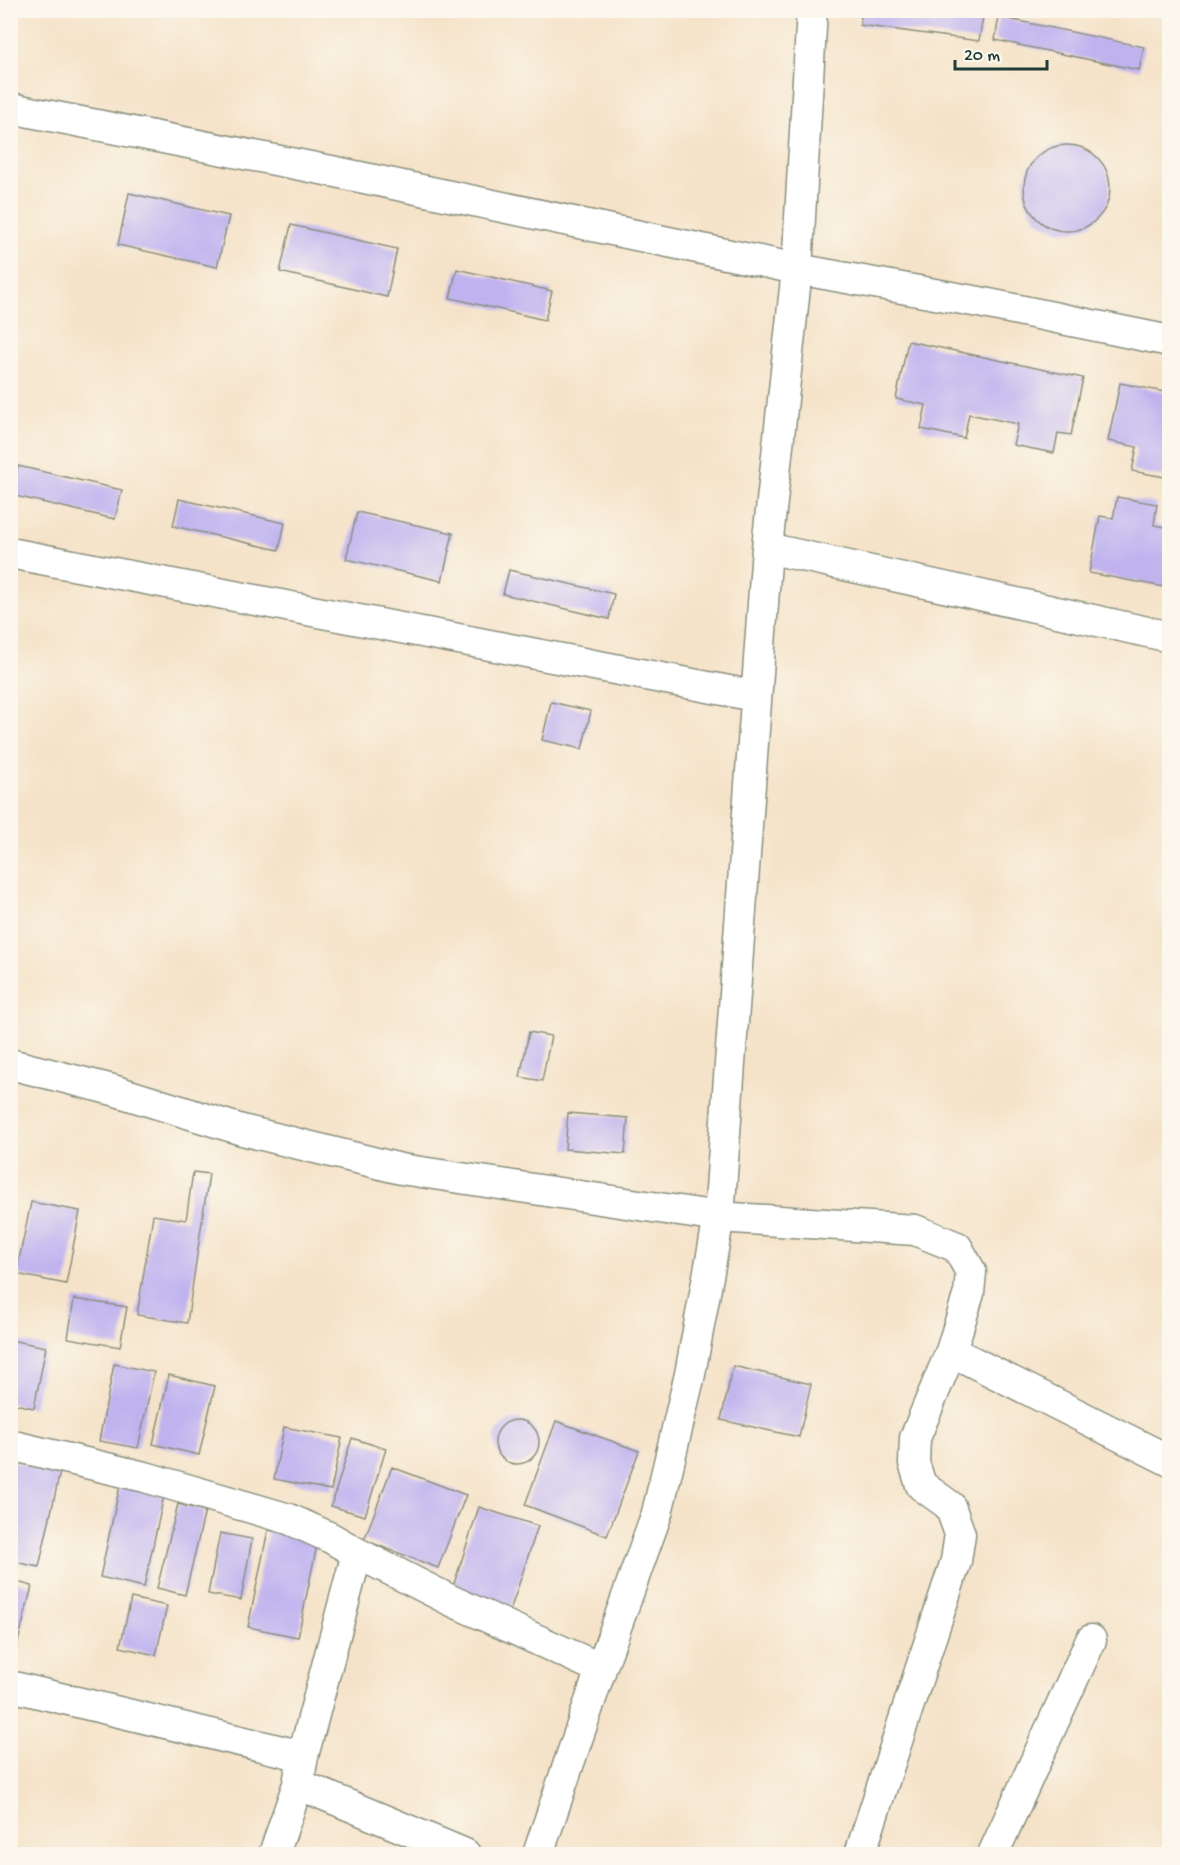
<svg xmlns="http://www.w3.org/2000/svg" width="1180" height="1865" viewBox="0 0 1180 1865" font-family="'Gochi Hand',sans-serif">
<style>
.building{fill:#bfb2ef}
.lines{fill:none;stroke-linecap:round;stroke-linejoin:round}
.minor-casing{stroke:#8a907e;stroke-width:33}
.minor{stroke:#fff;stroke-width:30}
</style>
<rect width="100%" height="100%" fill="#fbf7ec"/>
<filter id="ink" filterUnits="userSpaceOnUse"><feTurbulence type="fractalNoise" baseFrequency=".0167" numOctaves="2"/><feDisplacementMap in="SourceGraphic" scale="12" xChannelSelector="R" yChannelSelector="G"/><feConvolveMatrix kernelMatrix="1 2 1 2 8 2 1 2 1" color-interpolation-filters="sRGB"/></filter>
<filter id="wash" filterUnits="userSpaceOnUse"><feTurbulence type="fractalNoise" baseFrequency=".008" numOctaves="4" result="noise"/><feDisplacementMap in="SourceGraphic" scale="24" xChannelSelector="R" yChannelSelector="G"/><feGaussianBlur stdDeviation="1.35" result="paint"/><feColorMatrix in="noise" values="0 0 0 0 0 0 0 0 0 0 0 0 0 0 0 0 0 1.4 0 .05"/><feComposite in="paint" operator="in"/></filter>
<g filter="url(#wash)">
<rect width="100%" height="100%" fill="#f5e3c9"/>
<g id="blocks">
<path class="building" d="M862,10H944L983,16L979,41L860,25Z
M999,17L1144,47L1139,70L995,40Z
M1024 188a43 43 0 1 1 86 0a43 43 0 1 1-86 0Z
M129,193L229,216L217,267L118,245Z
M291,225L397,249L387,297L280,272Z
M457,269L552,291L545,320L450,298Z
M908,341L1083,378L1071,435L1058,433L1054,453L1013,445L1018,424L969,414L964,438L921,429L926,405L896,399Z
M1120,383L1170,393V478L1132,471L1137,447L1108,441Z
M18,466L122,490L115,519L11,495Z
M1117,497L1157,504L1154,525L1170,528V588L1089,573L1100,516L1113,518Z
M179,499L285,523L279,550L173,526Z
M357,512L453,533L442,581L346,559Z
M509,570L614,594L609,619L503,594Z
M551,702L591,711L582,749L542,740Z
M529,1032L551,1036L542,1081L520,1077Z
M568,1113L628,1118L625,1154L565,1149Z
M193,1172L209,1174L187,1323L137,1315L153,1215L186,1220Z
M31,1202L80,1211L66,1284L16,1274Z
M74,1299L127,1307L120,1347L68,1338Z
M10,1340L46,1347L34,1408L10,1403Z
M114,1364L154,1372L138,1448L99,1441Z
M733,1366L811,1384L799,1437L721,1420Z
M169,1375L215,1386L199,1455L153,1444Z
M495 1442a22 22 0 1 1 44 0a22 22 0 1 1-44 0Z
M556,1421L639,1451L607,1536L525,1505Z
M284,1427L342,1438L331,1490L274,1479Z
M352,1438L386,1449L365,1516L331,1506Z
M10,1461L60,1472L39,1567L10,1561Z
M392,1467L466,1495L438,1568L364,1540Z
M121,1481L165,1491L144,1587L100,1577Z
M178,1504L205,1511L185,1595L157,1588Z
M479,1507L538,1526L510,1611L451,1593Z
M268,1530L318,1540L298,1637L248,1627Z
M220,1533L252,1539L241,1600L208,1594Z
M10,1580L32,1586L15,1654L10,1653Z
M131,1598L167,1606L156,1655L120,1647Z"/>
</g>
</g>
<g filter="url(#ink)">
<use href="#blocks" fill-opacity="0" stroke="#8a907e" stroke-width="1.5"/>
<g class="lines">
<defs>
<path id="minor" d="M10,108L336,172L797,269L979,302L1170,341
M767,548L1170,637
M10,553L755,696
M10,1064L113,1090L242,1130L401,1169L719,1217L915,1230L957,1247L971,1272L969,1293L951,1351L915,1438L914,1463L921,1485L950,1506L960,1534L956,1561L860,1854
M951,1351L1170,1461
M10,1445L145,1477L289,1519L331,1538L357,1553L450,1600L601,1669
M357,1553L303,1756L298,1784L465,1854
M10,1686L303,1756
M274,1854L298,1784
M538,1854L601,1669L657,1513L690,1374L719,1217L767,548L797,269L812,10
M993,1854L1091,1640"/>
</defs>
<use href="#minor" class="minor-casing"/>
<use href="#minor" class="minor"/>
</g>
</g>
<rect width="1180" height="1865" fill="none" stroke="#fbf7ec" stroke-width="36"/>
<path d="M955 60v9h92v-9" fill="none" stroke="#1f3d34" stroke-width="3"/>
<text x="964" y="60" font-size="18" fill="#1f3d34" stroke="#fbf7ec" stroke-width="4.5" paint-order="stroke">20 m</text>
</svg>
